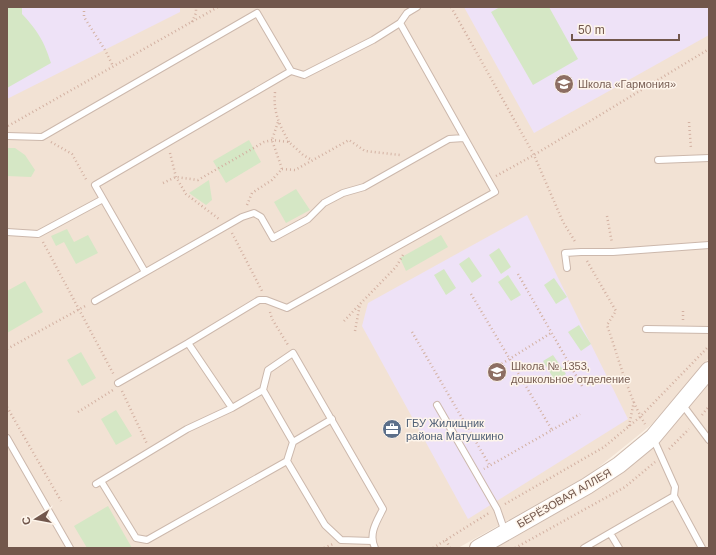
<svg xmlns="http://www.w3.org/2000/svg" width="716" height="555" viewBox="0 0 716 555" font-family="Arial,sans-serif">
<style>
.residential{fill:#f2e2d4}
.education{fill:#eee2f7}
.green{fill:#d5e7c5}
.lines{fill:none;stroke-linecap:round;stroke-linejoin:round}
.service-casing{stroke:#ccb8ac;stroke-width:8}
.tertiary-casing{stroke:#ccb8ac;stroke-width:18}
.path{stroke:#d3b1a2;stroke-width:2.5;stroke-dasharray:1 3;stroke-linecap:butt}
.service{stroke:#fff;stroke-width:6}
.tertiary{stroke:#fff;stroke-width:16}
.labels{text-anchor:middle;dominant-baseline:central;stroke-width:3;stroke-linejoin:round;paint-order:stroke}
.education-label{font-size:11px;fill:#785e54;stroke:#fef5eb;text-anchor:start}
.service-label{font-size:11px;fill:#4e5e75;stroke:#fef5eb;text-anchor:start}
.street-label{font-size:11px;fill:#72574c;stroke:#fef5eb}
</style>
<rect width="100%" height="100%" fill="#fbf1e5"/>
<path class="residential" d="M7,7H709V358L651,425L589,475L458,548H7Z
M709,384V548H496L602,487L661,438Z"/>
<path class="education" d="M7,7H180V12L7,99Z
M464,7H709V35L534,133Z
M527,215L628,419L468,519L362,326L368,303Z"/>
<path class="green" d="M7,7H22V14C38,31 44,41 51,63L7,88Z
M500,7H549L578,59L533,85L491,12Z
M249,140L261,162L226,183L213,161Z
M7,148H15L25,155L35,170L31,177L7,176Z
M209,180L212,200L206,205L189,193Z
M296,189L310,210L286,223L274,202Z
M67,229L74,242L88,235L98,253L76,264L64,242L56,246L51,236Z
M441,235L448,247L406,271L400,258Z
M499,248L511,267L501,274L489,255Z
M469,257L482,276L472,283L459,264Z
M444,269L456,288L446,295L434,275Z
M508,275L521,295L511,301L498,282Z
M554,278L567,297L556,304L544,285Z
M25,281L43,312L7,333V291Z
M579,325L591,344L581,351L568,332Z
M81,352L96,378L82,386L67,360Z
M553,355L566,374L555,381L543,361Z
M116,410L132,436L116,445L101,419Z
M108,506L132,548H87L74,526Z"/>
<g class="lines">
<defs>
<path id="service" d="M7,136L42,137L257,13L291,71L304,75L373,40L400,23L407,13L417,7
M658,160L709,158
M7,232L38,234L103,199
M567,268L565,253L581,252H613L709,245
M145,272L95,185L291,71
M95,301L242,217L254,213L261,217L273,238L308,219L324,203L343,193L364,187L449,139L464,138
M646,329L709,330
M188,343L232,408
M118,383L188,343L259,300H266L287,308L495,192L400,23
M263,390L293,442
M682,404L709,440
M437,405L497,509L505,532
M7,438L70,548
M653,438L675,487L674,496L702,548
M287,461L293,442L332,419
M101,481L136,538L147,540L287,461L325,525L341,540L372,541
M96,484L187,429L232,408L263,390L268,370L293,353L383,509C377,521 368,534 375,548
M610,533L619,548
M584,548L674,496"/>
<path id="tertiary" d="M478,548L587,486L619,465L653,437L709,370"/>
</defs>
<use href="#service" class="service-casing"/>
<use href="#tertiary" class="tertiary-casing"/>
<path class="path" d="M84,7V17L105,50L113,66
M451,7L534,155L563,222L576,243
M192,22L196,13V7
M275,92C273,112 279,124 289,142
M689,122L691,149
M8,126L218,7
M51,142L72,154L87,181
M170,153L176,177L186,194L219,219
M282,169L295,170L349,140L365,151L400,155
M496,176L534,155L709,49
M163,183L176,177L198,180L264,142L272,140L289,142L303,155L312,160
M247,205L252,193L272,180L282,169L272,140L278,122
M607,216L612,243
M232,233L262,291
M43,242L114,375
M587,261L616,311L607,325C618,356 628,396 645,424
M518,274L582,386
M471,294L552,430L484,469
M270,312L272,319L288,345
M683,320V308
M344,321L360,304
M355,331L360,304L396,267L403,255
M412,332L490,466
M7,349L87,305
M495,368L551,333
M122,391L147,444
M7,407L61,501
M78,412L113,390
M702,415L709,406
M629,426L634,401
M552,430L580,414
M669,449L689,429
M505,504L604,447L640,417L709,346
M446,540L450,548
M324,548L333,544
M433,548L489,513
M515,548L625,487L655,462"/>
<use href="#service" class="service"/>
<use href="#tertiary" class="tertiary"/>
</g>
<defs>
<symbol id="school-disc" viewBox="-11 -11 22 22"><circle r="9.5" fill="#8d6e63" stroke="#fef5eb"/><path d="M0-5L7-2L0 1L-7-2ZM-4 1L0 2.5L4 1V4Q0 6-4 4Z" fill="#fff"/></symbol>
<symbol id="office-disc" viewBox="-11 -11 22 22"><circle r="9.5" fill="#5c6f8a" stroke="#fef5eb"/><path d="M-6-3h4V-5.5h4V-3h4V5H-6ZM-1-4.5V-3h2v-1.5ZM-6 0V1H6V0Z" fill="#fff"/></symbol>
</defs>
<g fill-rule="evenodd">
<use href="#school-disc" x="553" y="73" width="22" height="22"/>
<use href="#school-disc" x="486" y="361" width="22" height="22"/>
<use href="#office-disc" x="381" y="418" width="22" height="22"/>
</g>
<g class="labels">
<g class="education-label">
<text x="578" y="84">Школа «Гармония»</text>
<text x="511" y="366">Школа № 1353,<tspan x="511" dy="13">дошкольное отделение</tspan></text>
</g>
<g class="service-label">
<text x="406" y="423">ГБУ Жилищник<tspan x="406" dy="13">района Матушкино</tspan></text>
</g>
<g class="street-label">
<text transform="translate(564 498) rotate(-30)">БЕРЁЗОВАЯ АЛЛЕЯ</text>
</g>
</g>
<rect width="716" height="555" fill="none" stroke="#72574c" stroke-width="16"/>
<g transform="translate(36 519) rotate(259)" stroke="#fef5eb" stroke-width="3" paint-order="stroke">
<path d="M0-3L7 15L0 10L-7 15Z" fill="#72574c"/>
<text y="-6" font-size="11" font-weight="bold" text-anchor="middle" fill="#72574c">С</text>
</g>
<path d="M572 34v6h107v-6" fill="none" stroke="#72574c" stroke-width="2"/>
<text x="578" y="34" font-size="12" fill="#72574c" stroke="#fef5eb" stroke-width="3" paint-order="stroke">50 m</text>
</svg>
